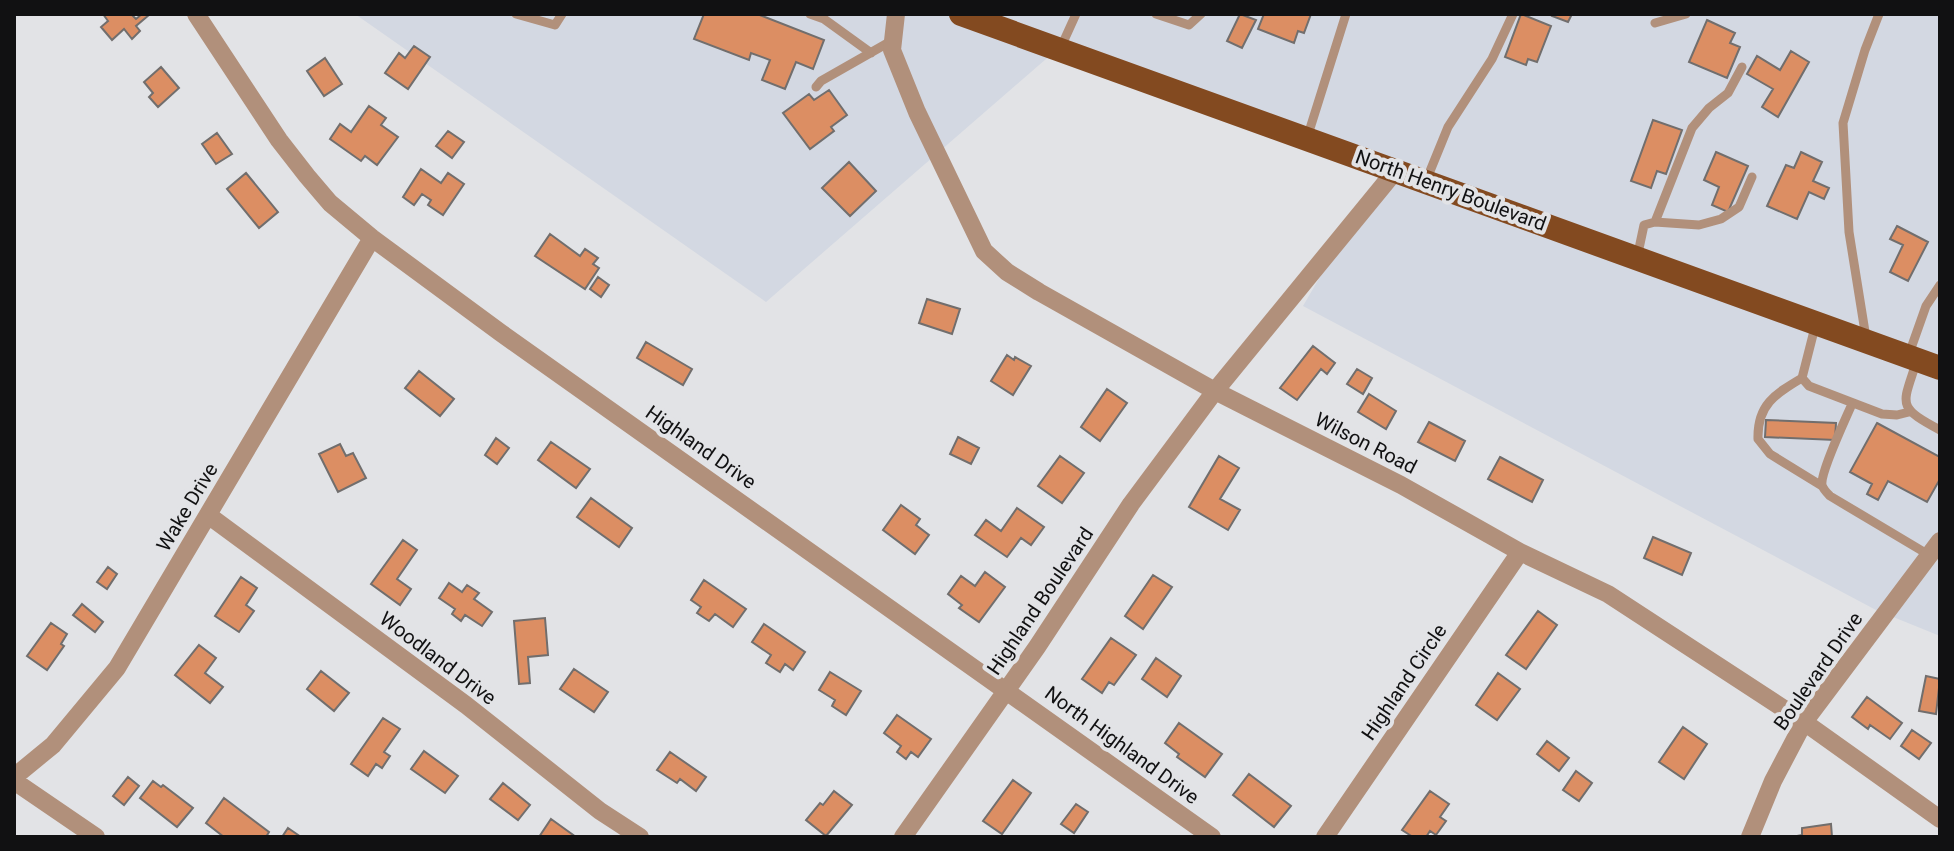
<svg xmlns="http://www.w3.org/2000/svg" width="1954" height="851" viewBox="0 0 1954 851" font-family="Roboto,sans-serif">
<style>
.built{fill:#d3d8e2}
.building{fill:#dc8e63;stroke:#716e6d;stroke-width:2}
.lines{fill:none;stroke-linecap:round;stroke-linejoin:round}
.lane{stroke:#b1907b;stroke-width:9}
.street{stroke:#b1907b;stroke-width:18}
.primary{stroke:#834a20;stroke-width:24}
.labels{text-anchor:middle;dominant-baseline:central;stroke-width:8;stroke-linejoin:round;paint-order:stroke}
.street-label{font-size:20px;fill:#111112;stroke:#e2e3e6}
</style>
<rect width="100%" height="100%" fill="#e2e3e6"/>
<path class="built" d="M355,14H1940V636L1876,610L1303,306L1384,167L1061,46L766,302Z"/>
<path class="building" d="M103,14H131L136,19L142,14L149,15L136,26L140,31L132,39L124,29L112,40L101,27L108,21Z
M704,14H757L824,40L813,69L796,62L785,89L762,80L770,60L751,53L749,60L694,39Z
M1240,14L1256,20L1242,48L1227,41Z
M1264,14H1311L1304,33L1298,31L1294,43L1258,29Z
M1521,14L1551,26L1537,62L1528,59L1526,65L1505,57Z
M1553,14H1572L1568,22L1552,16Z
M1707,20L1735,33L1730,43L1740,47L1727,78L1689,62Z
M414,46L430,57L408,89L385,73L399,53L405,58Z
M1791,51L1809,62L1778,117L1762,107L1773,89L1747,74L1757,56L1780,70Z
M325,58L342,84L324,96L307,71Z
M161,67L179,88L158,107L149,97L153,93L144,82Z
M829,90L847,115L831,127L834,131L810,149L783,113L809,94L814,100Z
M369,106L386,118L381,125L398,137L377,165L365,156L361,161L330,139L340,124L351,132Z
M1653,120L1682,130L1666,174L1657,171L1651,188L1631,181Z
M448,131L464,142L452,158L436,146Z
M217,133L232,154L216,164L202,144Z
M1716,152L1748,166L1728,212L1712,205L1719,187L1704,180Z
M1801,152L1822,162L1813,181L1829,188L1824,199L1809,192L1797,219L1767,206L1786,165L1794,168Z
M849,162L876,191L850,216L822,188Z
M421,169L441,183L448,173L464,184L443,215L428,205L431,200L422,194L414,205L403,197Z
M246,173L278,212L259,228L227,189Z
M1897,226L1928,242L1908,281L1890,272L1903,245L1890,239Z
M550,234L580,256L585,249L598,258L593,264L599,268L585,289L535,256Z
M598,277L609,285L601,297L590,289Z
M927,299L960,309L952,334L919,323Z
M646,342L692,369L683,385L637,358Z
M1313,346L1335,363L1327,374L1321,369L1297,400L1280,388Z
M1007,355L1014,360L1015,357L1031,366L1013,395L991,381Z
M1357,369L1372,378L1363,394L1347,384Z
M419,371L454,399L440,416L405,388Z
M1107,389L1127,403L1100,441L1081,427Z
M1369,394L1396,411L1386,429L1358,412Z
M1766,420L1836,423L1835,440L1765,437Z
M1429,422L1465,441L1455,461L1418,442Z
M1877,423L1940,457V479L1927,502L1888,481L1878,500L1867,494L1872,484L1850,472Z
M958,437L979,448L971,464L950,454Z
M496,438L509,448L497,464L485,455Z
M551,442L590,469L576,488L538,460Z
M340,444L346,456L353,453L366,478L338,492L319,454Z
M1060,456L1084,473L1062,503L1038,486Z
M1219,456L1239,468L1220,499L1240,510L1228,530L1189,507Z
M1500,457L1543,480L1532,502L1488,479Z
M591,498L632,528L619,547L577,517Z
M901,505L920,519L916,525L929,535L915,554L883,530Z
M1017,508L1044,527L1031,545L1021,538L1007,557L975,535L986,520L1001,531Z
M1653,537L1691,553L1682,575L1644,558Z
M403,540L417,550L397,579L411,589L400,605L371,584Z
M108,567L117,574L107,589L97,582Z
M985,572L1005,587L979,622L959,608L962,605L948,594L961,576L975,586Z
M1153,575L1172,587L1143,629L1125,616Z
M241,577L257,588L246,605L254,611L239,632L215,616Z
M704,580L746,609L733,627L715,614L709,621L697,613L701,607L691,600Z
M449,583L462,592L467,585L479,593L474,599L492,612L482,626L465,615L461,621L452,614L455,609L439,598Z
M82,604L103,622L95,632L73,615Z
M1538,611L1557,625L1526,669L1506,655Z
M545,618L548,655L528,657L530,683L519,684L514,621Z
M51,623L67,634L61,644L64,646L47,670L27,656Z
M764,624L805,652L793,670L785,664L780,672L766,663L771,655L752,642Z
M1111,638L1136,655L1114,685L1109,682L1102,693L1082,679Z
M199,645L216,658L205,673L223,687L210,703L175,675Z
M1156,658L1181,676L1167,697L1142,679Z
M574,669L608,692L594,712L560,689Z
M321,671L349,693L334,711L307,689Z
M830,672L861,691L846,715L832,706L835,700L819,690Z
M1498,673L1520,689L1497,720L1476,705Z
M1926,676L1940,679L1936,714L1919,711Z
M1867,697L1902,723L1890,739L1870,725L1868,729L1852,717Z
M897,715L931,739L918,757L911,752L906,759L897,752L901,746L884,733Z
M383,718L400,729L384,752L390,756L382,768L376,764L368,776L351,764Z
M1179,723L1222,754L1205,777L1177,757L1179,754L1165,743Z
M1683,727L1707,744L1684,779L1659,762Z
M1912,730L1931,743L1919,759L1901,746Z
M1547,741L1569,758L1559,771L1537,754Z
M424,751L458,776L445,793L411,769Z
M670,752L706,777L696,791L680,779L677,783L657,770Z
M1576,771L1592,783L1579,801L1563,790Z
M1249,774L1291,806L1274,827L1233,795Z
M128,777L139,786L124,805L113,796Z
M1013,780L1031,793L1002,834L983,821Z
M153,781L161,787L163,785L193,808L177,827L140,798Z
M503,783L530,805L518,820L490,799Z
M834,791L852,805L826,836L806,820L820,803L823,805Z
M1430,791L1449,804L1440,817L1446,821L1436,835L1430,831L1426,837H1413L1402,830Z
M224,798L269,832L266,837H224L206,823Z
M1076,804L1088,812L1074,833L1061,824Z
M551,819L576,837H539Z
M1831,824L1832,837H1792L1802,835V828Z
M288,828L301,837H282Z"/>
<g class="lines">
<path class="lane" d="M516,14L555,25L562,14
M810,14L824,19L871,53
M1156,14L1189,25L1201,14
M1655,23L1686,14
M1061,47L1076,14
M816,87L821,81L893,40
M1307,138L1346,14
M1426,181L1448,127L1492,59L1513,14
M1655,222L1692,128L1709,108L1728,93L1742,67
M1637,258L1644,225L1655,222L1699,225L1721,219L1739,207L1752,177
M1816,323L1802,378L1809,386L1882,414L1897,415L1909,412
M1866,338L1849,232L1843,123L1865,50L1879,14
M1909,354L1926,306L1940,285
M1917,360C1903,405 1895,406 1940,430
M1802,378C1775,394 1757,405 1758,439L1770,454L1822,486
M1852,404C1846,418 1820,473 1822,485C1823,489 1827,493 1830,496L1929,555"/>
<path class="street" d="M196,14L279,140L307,176L330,203L372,238L501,333L1212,837
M896,14L892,50L917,112L984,251L1007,272L1039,292L1215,391L1401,485L1520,552L1608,594L1804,722L1940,819
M208,515L466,705L600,811L640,837
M14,777L53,745L117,668L372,238
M14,781L96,837
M903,837L1037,647L1131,504L1215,391L1396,170
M1325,837L1520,552
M1750,837L1773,781L1804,722L1940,541"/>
<path class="primary" d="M961,14L1940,368"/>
</g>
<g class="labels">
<g class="street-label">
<text transform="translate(1451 190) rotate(20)">North Henry Boulevard</text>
<text transform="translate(1366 443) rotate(27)">Wilson Road</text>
<text transform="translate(701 447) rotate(35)">Highland Drive</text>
<text transform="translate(187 507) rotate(-59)">Wake Drive</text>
<text transform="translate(1040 601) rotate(-56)">Highland Boulevard</text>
<text transform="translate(438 658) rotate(37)">Woodland Drive</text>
<text transform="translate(1818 671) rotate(-55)">Boulevard Drive</text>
<text transform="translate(1404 682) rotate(-56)">Highland Circle</text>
<text transform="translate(1122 745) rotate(36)">North Highland Drive</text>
</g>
</g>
<rect width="1954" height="851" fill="none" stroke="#111112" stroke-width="32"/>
</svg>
